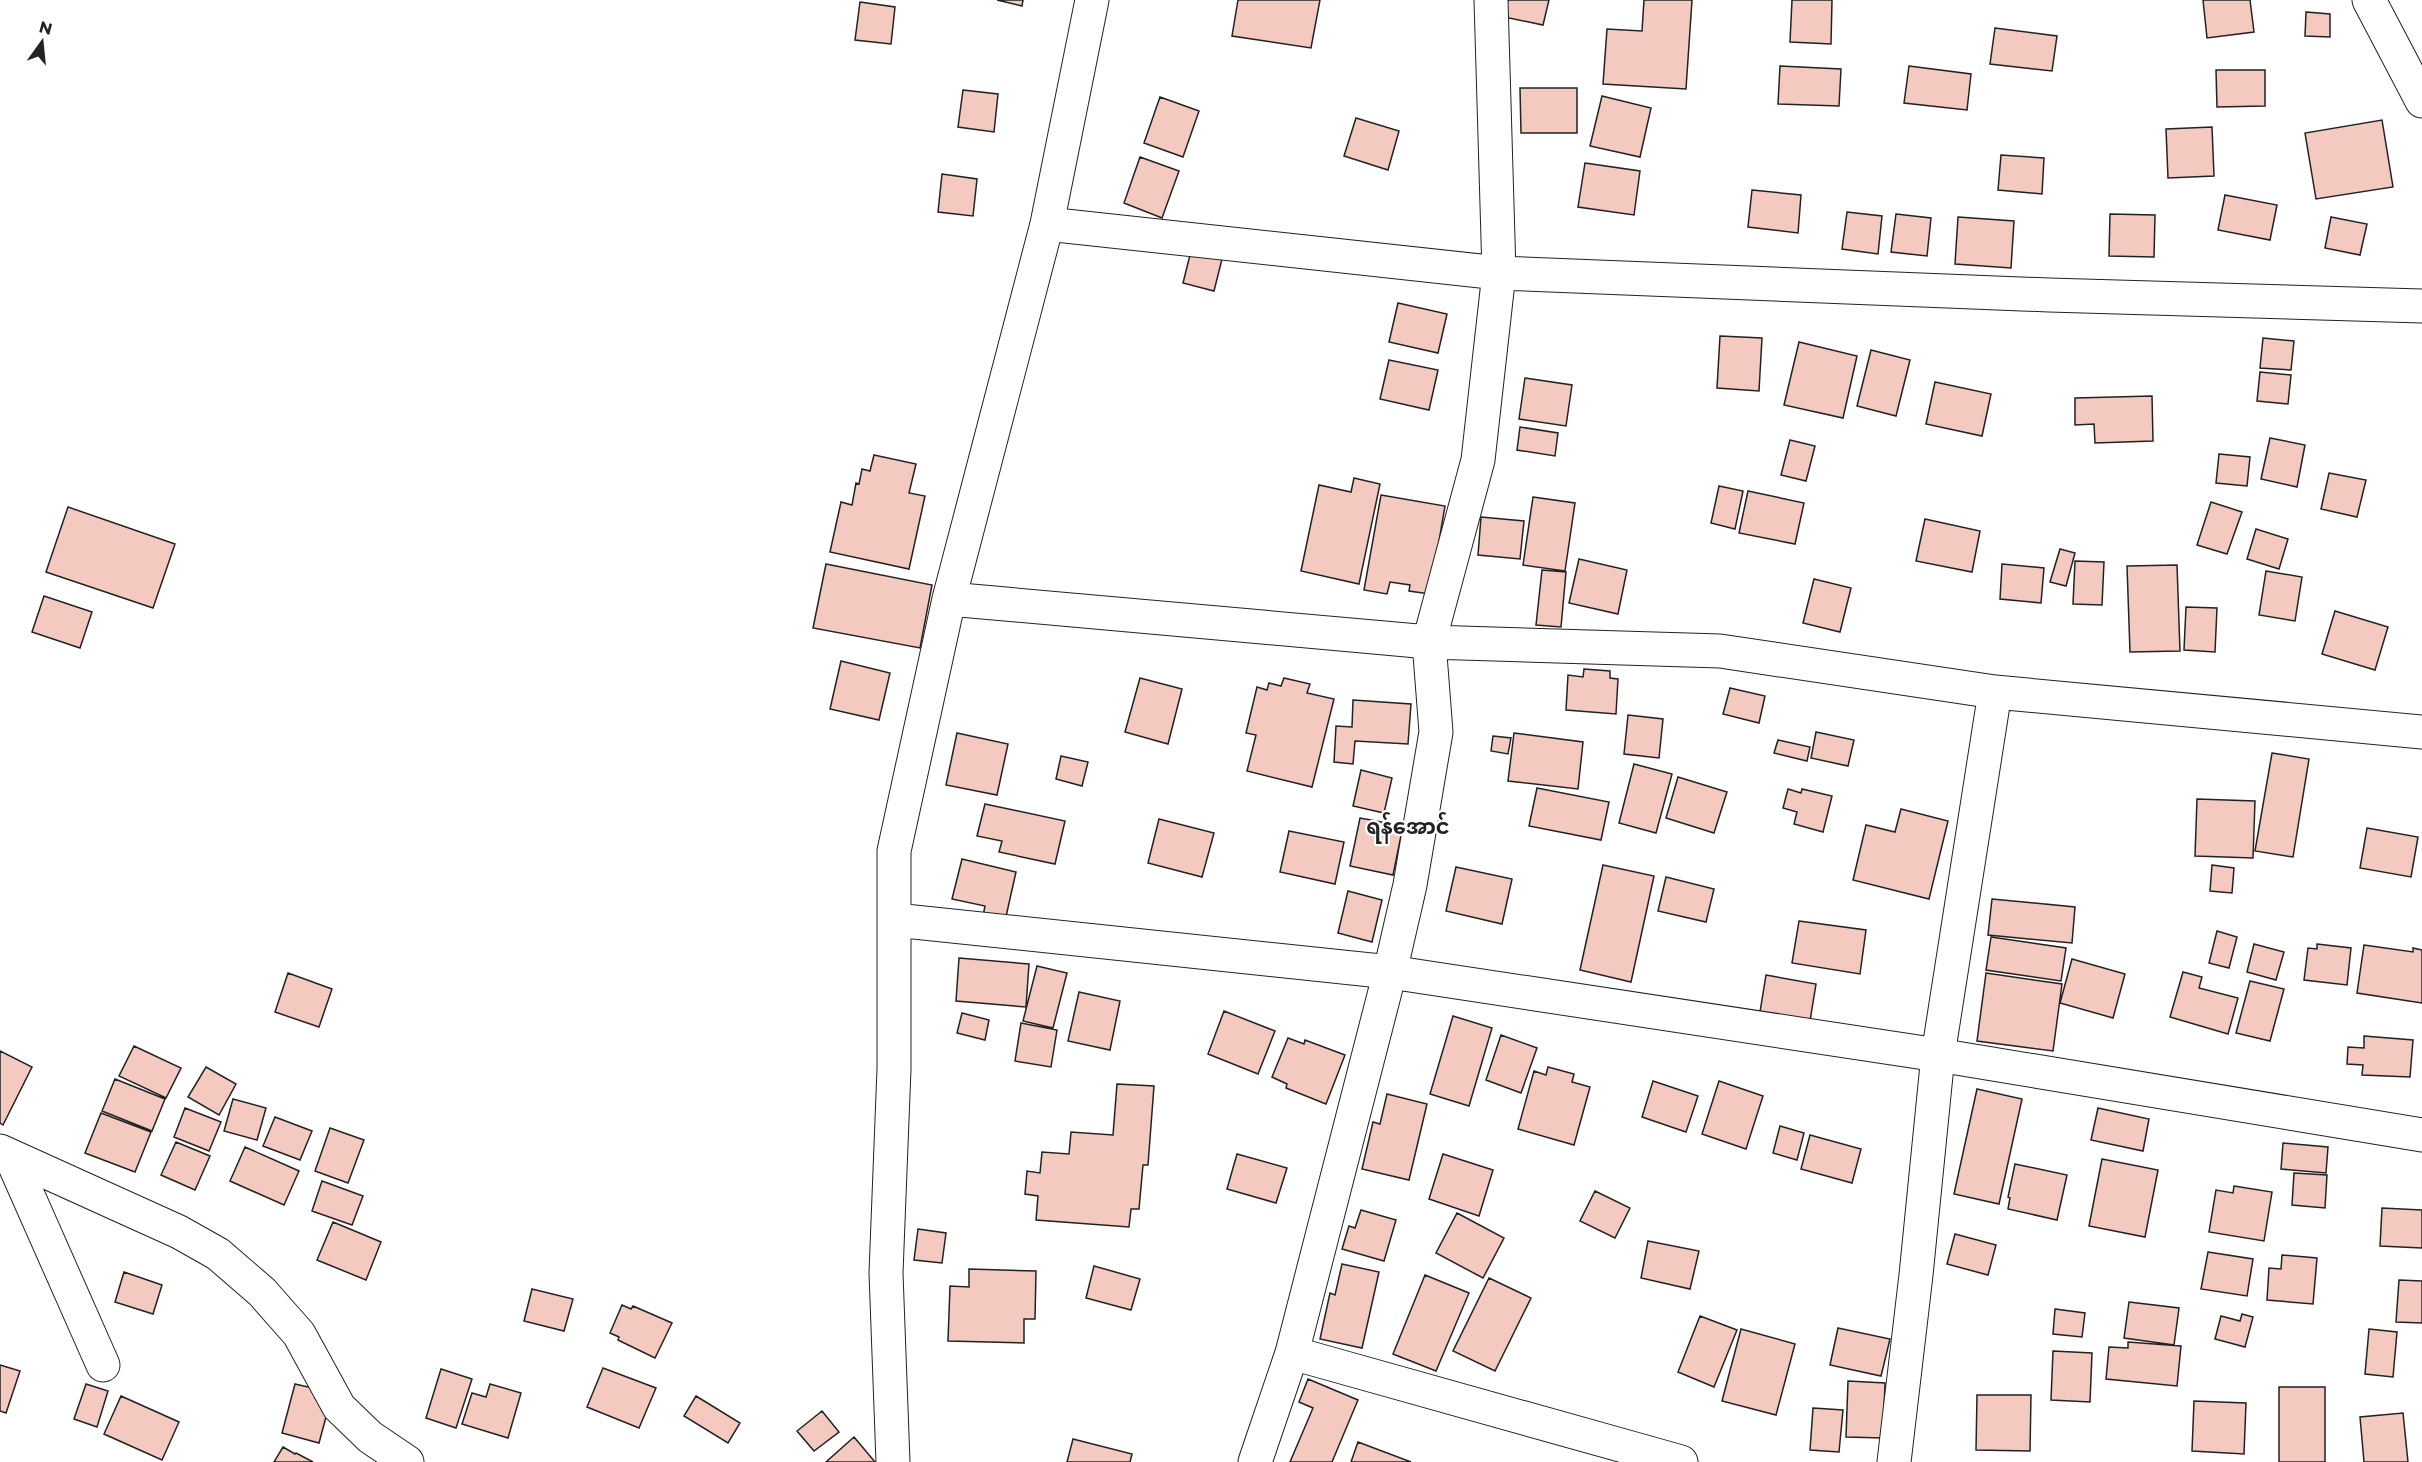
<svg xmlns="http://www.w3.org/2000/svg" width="2422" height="1462" viewBox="0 0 2422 1462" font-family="Montserrat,'Noto Sans Myanmar',sans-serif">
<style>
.building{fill:#f3c9c0;stroke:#222;stroke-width:1.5}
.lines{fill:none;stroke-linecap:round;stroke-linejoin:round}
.minor-casing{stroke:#222;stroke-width:35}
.minor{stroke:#fff;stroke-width:33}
.labels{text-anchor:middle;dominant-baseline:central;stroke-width:4.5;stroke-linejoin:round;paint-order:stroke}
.quarter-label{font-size:21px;font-weight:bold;fill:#222;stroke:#fff}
</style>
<rect width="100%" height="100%" fill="#fff"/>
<path class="building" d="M997,0H1023L1022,6Z
M1238,0H1320L1311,48L1232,36Z
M1508,0H1549L1543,25L1504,17Z
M1644,0H1692L1686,89L1603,84L1607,29L1642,31Z
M1792,0H1832L1831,44L1790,42Z
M2203,0H2250L2254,32L2207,38Z
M860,2L895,7L891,44L855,40Z
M2306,12L2330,14V37L2305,36Z
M1995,28L2057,36L2052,71L1990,64Z
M1780,66L1841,69L1839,106L1778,104Z
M1909,66L1971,74L1967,110L1904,103Z
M2216,70H2265V106L2217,107Z
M1520,88H1577V133H1521Z
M963,90L998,94L994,132L958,127Z
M1602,96L1651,108L1640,157L1590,146Z
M1160,97L1199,111L1183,157L1144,143Z
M1356,118L1399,131L1388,170L1344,156Z
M2382,120L2393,187L2316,199L2305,133Z
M2212,127L2214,176L2168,178L2166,129Z
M2001,155L2044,158L2042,194L1998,190Z
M1140,157L1179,171L1162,218L1124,203Z
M1585,163L1640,171L1634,215L1578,207Z
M942,174L977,179L973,216L938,212Z
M1752,190L1801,195L1798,233L1748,227Z
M2225,195L2277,205L2270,240L2218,230Z
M1847,212L1882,216L1878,254L1842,249Z
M1896,214L1931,218L1927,256L1891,252Z
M2110,214L2155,215L2154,257L2109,256Z
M1958,217L2014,221L2011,268L1955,264Z
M2331,217L2367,224L2360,255L2325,248Z
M1192,247L1223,255L1214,291L1183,283Z
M1398,303L1447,314L1438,353L1389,342Z
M1720,336L1762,338L1759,391L1717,388Z
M2263,338L2294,341L2291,370L2260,368Z
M1799,342L1857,356L1843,418L1784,405Z
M1871,350L1910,360L1896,416L1857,406Z
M1389,360L1438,370L1429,410L1380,399Z
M2260,372L2291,375L2288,404L2257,401Z
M1525,378L1572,385L1566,426L1519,419Z
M1935,382L1991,394L1982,436L1926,424Z
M2152,396L2153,441L2095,443L2094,424L2075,425V398Z
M1520,427L1558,433L1555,456L1517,450Z
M2270,438L2305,445L2297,487L2261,479Z
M1790,440L1815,446L1806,481L1781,475Z
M2219,454L2250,457L2247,486L2216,483Z
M874,455L916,464L909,493L925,496L909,569L830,552L841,502L852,505L856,483L859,484L862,469L870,471Z
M2329,473L2366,480L2357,517L2321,509Z
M1354,478L1380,484L1359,584L1301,571L1319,485L1351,492Z
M1719,486L1743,491L1735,529L1711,523Z
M1748,491L1804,503L1795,544L1739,533Z
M1381,495L1445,506L1430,594L1409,591L1410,585L1390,582L1387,594L1364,590Z
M1533,497L1575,503L1565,571L1523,565Z
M2211,502L2242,512L2227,554L2197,545Z
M68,507L175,544L153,608L46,572Z
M1481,517L1524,521L1520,559L1478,555Z
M1925,519L1980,531L1972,572L1916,561Z
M2256,529L2288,539L2279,569L2247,559Z
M2060,549L2075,553L2066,586L2050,582Z
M1579,559L1627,570L1618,614L1569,603Z
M2075,561L2104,562L2102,605L2073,604Z
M826,564L932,585L920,648L813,628Z
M2002,564L2044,568L2041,603L2000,599Z
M2177,565L2180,651L2130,652L2127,566Z
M1542,570L1566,572L1561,627L1536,625Z
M2266,571L2302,577L2295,621L2259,615Z
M1814,579L1851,588L1840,632L1803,623Z
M44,596L92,612L80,648L32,632Z
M2186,607L2217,608L2215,652L2184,650Z
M2335,611L2388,627L2375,670L2322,654Z
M841,661L890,673L879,720L830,709Z
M1584,669L1610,671V678L1618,679L1616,714L1566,710L1568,675L1583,677Z
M1140,678L1182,689L1168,744L1125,732Z
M1284,678L1310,684L1307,693L1334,699L1312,787L1247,771L1256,735L1246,733L1257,687L1267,690L1269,683L1281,686Z
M1730,688L1765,696L1759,723L1723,714Z
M1353,700L1411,704L1408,744L1355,741L1353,764L1334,762L1336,726L1352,727Z
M1628,715L1663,719L1659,758L1624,754Z
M1816,732L1854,740L1848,766L1811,758Z
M957,733L1008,744L997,795L946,785Z
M1514,733L1583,742L1578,789L1508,781Z
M1493,736L1511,738L1508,754L1491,751Z
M1778,740L1810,747L1807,761L1774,753Z
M2272,753L2309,759L2293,857L2255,851Z
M1061,756L1088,762L1082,786L1056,779Z
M1634,764L1672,774L1656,833L1619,823Z
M1361,770L1392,778L1384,813L1353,806Z
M1678,777L1727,792L1714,833L1666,818Z
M1537,788L1609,802L1601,840L1529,826Z
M1788,789L1801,793L1802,789L1832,796L1823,832L1794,824L1797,812L1783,808Z
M2197,799L2255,801L2253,858L2195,856Z
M985,804L1065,821L1055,864L999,852L1002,841L977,836Z
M1901,809L1948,821L1929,899L1853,880L1866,825L1895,832Z
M1360,818L1403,826L1393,875L1350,866Z
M1159,819L1214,833L1202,877L1148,863Z
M2367,828L2418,837L2411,877L2360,868Z
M1289,831L1344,842L1335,884L1280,872Z
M962,859L1016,872L1005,921L983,916L985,906L952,899Z
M1603,865L1654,876L1631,982L1580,970Z
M2212,865L2234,868L2232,893L2210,891Z
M1456,867L1512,879L1502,924L1446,911Z
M1666,877L1714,889L1706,922L1658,911Z
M1348,891L1382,900L1372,942L1338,933Z
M1992,899L2075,907L2072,943L1988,935Z
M1799,921L1866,930L1860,974L1792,963Z
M2217,931L2237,937L2229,968L2209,963Z
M1991,937L2066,948L2061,981L1986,970Z
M2254,944L2284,952L2276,980L2247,972Z
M2317,944L2351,948L2347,985L2304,980L2308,948L2317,949Z
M2364,945L2413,952V948L2422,950V1003L2357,993Z
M959,958L1029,964L1026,1007L956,1001Z
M2072,959L2125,974L2113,1018L2060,1003Z
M1037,966L1067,973L1053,1028L1023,1021Z
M2183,972L2202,977L2199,988L2238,998L2228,1034L2170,1017Z
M288,973L332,989L319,1027L275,1012Z
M1986,973L2062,984L2053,1051L1977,1041Z
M1766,975L1816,984L1810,1021L1760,1012Z
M2250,981L2284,989L2270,1041L2236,1033Z
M1079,992L1120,1001L1110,1050L1068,1041Z
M1224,1011L1275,1031L1258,1074L1208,1054Z
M962,1013L989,1020L985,1040L957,1033Z
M1453,1016L1492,1028L1469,1106L1430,1094Z
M1021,1023L1057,1030L1051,1067L1015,1061Z
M1501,1035L1537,1048L1521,1093L1486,1080Z
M2364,1036L2413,1040L2410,1077L2362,1075L2363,1065L2347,1064L2348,1047L2364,1048Z
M1288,1038L1304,1044L1305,1040L1345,1055L1326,1104L1286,1088L1287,1084L1272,1077Z
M134,1046L181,1068L166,1098L119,1076Z
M0,1051L32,1067L3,1125L0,1123Z
M206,1067L236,1084L219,1115L188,1097Z
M1548,1067L1574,1074L1572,1082L1590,1087L1574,1145L1518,1129L1534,1071L1546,1075Z
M115,1079L165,1099L152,1131L102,1111Z
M1653,1081L1698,1096L1686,1132L1642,1117Z
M1719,1081L1763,1096L1746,1149L1702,1134Z
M1117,1084L1154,1086L1148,1165H1143L1139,1209H1131L1129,1227L1036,1220L1038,1196L1025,1194L1027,1171L1040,1173L1042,1152L1069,1154L1071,1132L1113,1135Z
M1977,1089L2022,1099L1999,1204L1954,1194Z
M1387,1094L1427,1104L1409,1180L1362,1169L1373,1122L1380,1124Z
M233,1099L266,1108L257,1140L224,1131Z
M185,1108L221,1122L209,1151L174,1137Z
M2098,1108L2149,1119L2143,1151L2091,1140Z
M101,1113L151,1132L135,1172L85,1153Z
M275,1117L312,1131L300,1160L263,1146Z
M1780,1126L1804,1133L1797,1160L1773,1153Z
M330,1128L364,1140L348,1183L315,1171Z
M1810,1135L1861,1149L1852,1183L1801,1169Z
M176,1142L210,1156L195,1190L161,1175Z
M2283,1143L2328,1147L2326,1173L2281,1169Z
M245,1147L299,1171L284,1205L230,1181Z
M1237,1154L1287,1168L1276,1203L1227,1189Z
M1443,1154L1493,1170L1479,1216L1429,1199Z
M2102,1159L2158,1170L2145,1237L2089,1226Z
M2015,1164L2067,1175L2057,1220L2008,1209L2010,1198L2008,1197Z
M2294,1173L2327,1175L2325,1208L2292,1205Z
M322,1181L363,1196L352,1225L312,1211Z
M2234,1186L2272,1192L2264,1241L2209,1232L2216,1190L2233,1193Z
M1595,1191L1630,1208L1615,1238L1580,1221Z
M2382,1208L2422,1210V1248L2380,1246Z
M1361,1210L1396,1220L1384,1261L1342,1249L1349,1226L1355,1228Z
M1457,1213L1504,1238L1483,1278L1436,1253Z
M333,1222L381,1242L366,1280L317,1260Z
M918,1229L946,1233L942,1263L914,1260Z
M1955,1234L1996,1245L1988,1275L1947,1264Z
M1648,1241L1699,1251L1690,1289L1641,1278Z
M2208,1252L2253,1259L2247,1296L2201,1289Z
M2282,1255L2317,1258L2313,1304L2267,1300L2269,1268L2281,1269Z
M1342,1264L1379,1272L1362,1348L1320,1339L1330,1293L1335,1295Z
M1094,1266L1140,1279L1131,1310L1086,1298Z
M969,1269L1036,1271L1035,1319H1024V1343L948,1341L950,1286L969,1287Z
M124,1272L162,1285L153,1314L115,1302Z
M1425,1275L1469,1293L1436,1371L1393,1354Z
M1489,1278L1531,1298L1495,1371L1453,1351Z
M2399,1280L2422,1281V1323L2396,1322Z
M532,1289L573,1299L564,1331L524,1321Z
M2129,1302L2179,1308L2174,1345L2124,1338Z
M622,1305L631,1309L633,1306L672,1323L655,1358L618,1340L619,1337L610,1333Z
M2055,1309L2085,1313L2082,1337L2053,1334Z
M2242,1314L2253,1317L2245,1347L2215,1339L2221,1316L2240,1321Z
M1700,1316L1737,1330L1714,1387L1678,1372Z
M1838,1328L1890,1339L1881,1376L1830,1365Z
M1741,1329L1795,1344L1776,1415L1722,1401Z
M2369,1329L2397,1332L2393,1377L2365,1374Z
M2128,1342L2181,1346L2177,1386L2106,1379L2109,1347L2128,1348Z
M2053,1351L2092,1353L2090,1402L2051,1400Z
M0,1365L20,1371L6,1413L0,1411Z
M603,1368L656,1388L639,1428L587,1407Z
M441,1369L472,1379L456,1428L426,1418Z
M1308,1379L1358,1400L1332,1462H1290L1313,1408L1299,1402Z
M1848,1381L1885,1383L1883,1438L1846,1437Z
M86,1384L108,1391L97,1427L74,1419Z
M295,1384L317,1389L315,1398L330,1402L319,1443L282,1433Z
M490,1384L521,1393L508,1438L462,1424L472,1393L486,1397Z
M2279,1387H2325V1462H2279Z
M1977,1395H2031L2030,1451L1976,1450Z
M121,1396L179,1422L162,1460L104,1434Z
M696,1396L740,1423L728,1443L684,1416Z
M2194,1401L2246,1403L2244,1454L2192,1451Z
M1813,1408L1843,1410L1839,1452L1810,1450Z
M822,1411L839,1432L814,1451L797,1431Z
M2403,1413L2408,1462H2364L2360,1417Z
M854,1437L875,1462H826Z
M1073,1439L1132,1454L1130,1462H1067Z
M1358,1442L1411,1462H1351Z
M283,1447L295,1454L296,1453L313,1462H274Z"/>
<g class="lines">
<defs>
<path id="minor" d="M2369,0L2422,101
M1047,224L1499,273L2049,295L2422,306
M949,599L1429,642L1720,651L1995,692L2422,732
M895,920L1390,972L1938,1055L2422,1135
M0,1151L179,1232L218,1254L262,1292L299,1334L339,1407L370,1437L407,1462
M11,1157L103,1365
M1292,1353L1681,1462
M893,1462L886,1273L894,1069V851L949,599L1047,224L1092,0
M1255,1462L1292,1353L1390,972L1410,885L1436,732L1429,642L1478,460L1499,273L1491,0
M1894,1462L1916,1275L1938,1055L1995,692"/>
</defs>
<use href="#minor" class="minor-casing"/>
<use href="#minor" class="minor"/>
</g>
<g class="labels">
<g class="quarter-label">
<text x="1408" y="826">ရန်အောင်</text>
</g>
</g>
<g transform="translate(42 42) rotate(15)" stroke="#ffffff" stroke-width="4.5" paint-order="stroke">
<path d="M0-4.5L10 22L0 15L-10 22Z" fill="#222222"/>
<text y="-9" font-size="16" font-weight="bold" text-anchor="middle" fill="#222222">N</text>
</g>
</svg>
